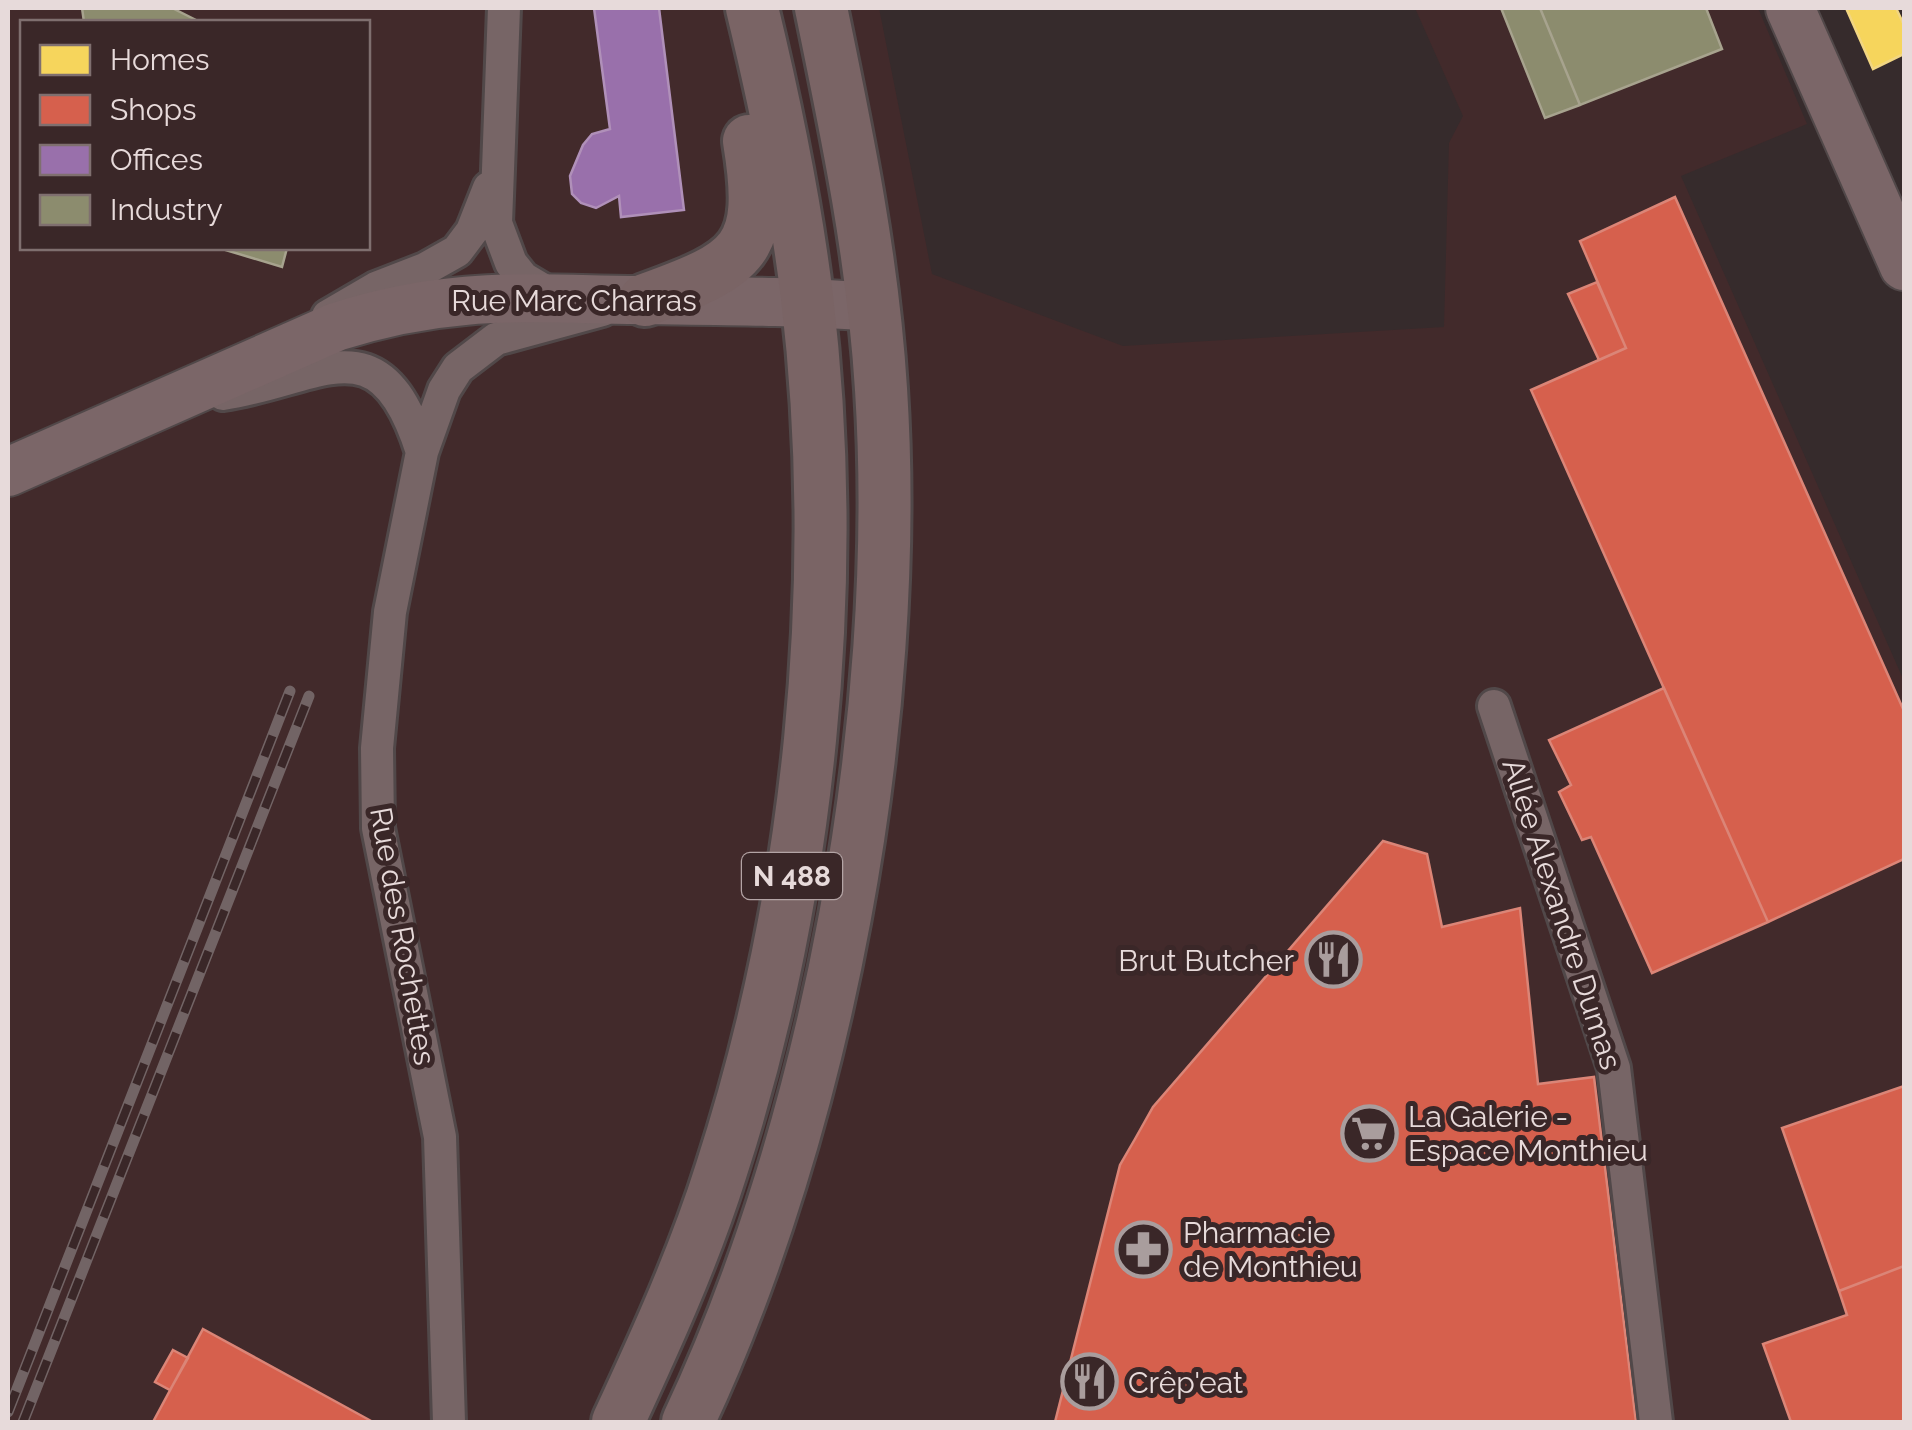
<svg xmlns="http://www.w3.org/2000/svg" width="1912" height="1430" viewBox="0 0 1912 1430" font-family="Raleway,sans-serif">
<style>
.built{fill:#422a2b;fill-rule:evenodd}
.homes{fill:#f6d55c;stroke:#f2d682;stroke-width:2.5}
.shops{fill:#d6604d;stroke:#db8577;stroke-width:2.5}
.offices{fill:#9970ab;stroke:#b090b9;stroke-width:2.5}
.industry{fill:#8c8c6e;stroke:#a7a38e;stroke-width:2.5}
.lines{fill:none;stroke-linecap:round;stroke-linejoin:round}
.street-casing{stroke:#514849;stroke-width:38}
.secondary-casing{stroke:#514849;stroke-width:52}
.primary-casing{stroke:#514849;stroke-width:58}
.street{stroke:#776566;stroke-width:32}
.secondary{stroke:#7b6668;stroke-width:48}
.primary{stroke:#7a6465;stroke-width:52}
.rail-casing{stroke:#726465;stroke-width:11}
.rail{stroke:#3a2728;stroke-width:8;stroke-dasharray:22;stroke-linecap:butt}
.labels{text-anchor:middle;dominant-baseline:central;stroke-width:10;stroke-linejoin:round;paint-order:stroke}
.shield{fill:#3a2728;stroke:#b3a4a5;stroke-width:2.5}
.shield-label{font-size:28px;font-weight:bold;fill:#e7dada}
.street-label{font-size:30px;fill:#e7dada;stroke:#3a2728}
.poi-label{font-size:30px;fill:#e7dada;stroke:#3a2728;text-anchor:start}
</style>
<rect width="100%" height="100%" fill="#362b2c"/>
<path class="built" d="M8,8H879L932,274L1123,346L1444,327L1449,143L1463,116L1415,8H1758L1807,124L1681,176L1904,681V1422H8ZM22,22H368V248H22Z"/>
<path class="homes" d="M1846,8H1896L1904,25V54L1873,69Z"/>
<path class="shops" d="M1675,197L1904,711V859L1768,922L1531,390L1626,348L1580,241Z
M1597,282L1626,348L1599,360L1568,294Z
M1664,688L1768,922L1652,973L1591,837L1582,840L1559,792L1571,785L1549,740Z
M1383,841L1427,854L1442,927L1520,908L1538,1084L1594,1077L1636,1422H1055L1120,1165L1135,1139L1153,1107Z
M1904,1086V1266L1839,1291L1782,1128Z
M1904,1266V1422H1791L1763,1344L1847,1315L1839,1291Z
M203,1329L373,1422H153Z
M173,1350L188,1358L170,1390L155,1382Z"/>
<path class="offices" d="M594,8H659L684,210L621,217L619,196L596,208L581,203L572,194L570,176L583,145L592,134L610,129Z"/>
<path class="industry" d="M82,8H172L200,22H84Z
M1501,8H1540L1580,105L1545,118Z
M1540,8H1706L1722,49L1580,105Z
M219,248H287L282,267Z"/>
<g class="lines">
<defs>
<path id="street" d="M504,8L496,223L511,263L523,278L555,297
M328,316L376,288L425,269L457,251L472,231L489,188
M223,394C322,379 380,318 422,452
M1494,706L1614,1068L1656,1422
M449,1422L440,1137L378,828L377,748L390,612L422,452L444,390L458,368L496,339L602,310"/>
<path id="secondary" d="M1790,8L1904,266
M8,472L336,327C451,290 527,299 645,300C722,301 797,301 873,307"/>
<path id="primary" d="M645,300C745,264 767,251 749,141
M618,1422C656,1340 694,1257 721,1171C810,896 841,584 807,297C795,199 775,103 752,8
M688,1422C828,1126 902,716 881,389C873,259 847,134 821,8"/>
</defs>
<use href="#street" class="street-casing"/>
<use href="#secondary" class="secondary-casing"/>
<use href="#primary" class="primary-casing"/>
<use href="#street" class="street"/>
<use href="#secondary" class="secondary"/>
<use href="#primary" class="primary"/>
<defs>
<path id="rail" d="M8,1412L290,691
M23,1422L309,696"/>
</defs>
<use href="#rail" class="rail-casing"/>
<use href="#rail" class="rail"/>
</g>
<defs>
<symbol id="restaurant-ring" viewBox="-11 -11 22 22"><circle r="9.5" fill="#3a2728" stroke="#a99d9d" stroke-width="1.5"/><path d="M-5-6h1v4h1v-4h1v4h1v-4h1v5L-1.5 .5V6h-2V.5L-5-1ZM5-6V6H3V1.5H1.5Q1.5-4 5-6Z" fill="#a99d9d"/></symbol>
<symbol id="supermarket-ring" viewBox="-11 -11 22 22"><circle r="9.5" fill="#3a2728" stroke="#a99d9d" stroke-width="1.5"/><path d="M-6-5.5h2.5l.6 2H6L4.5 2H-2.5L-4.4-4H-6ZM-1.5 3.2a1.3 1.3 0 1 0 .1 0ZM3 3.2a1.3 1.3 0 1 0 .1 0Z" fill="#a99d9d"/></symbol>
<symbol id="pharmacy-ring" viewBox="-11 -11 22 22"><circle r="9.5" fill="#3a2728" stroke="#a99d9d" stroke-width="1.5"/><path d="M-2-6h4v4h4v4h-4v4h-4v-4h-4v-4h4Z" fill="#a99d9d"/></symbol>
</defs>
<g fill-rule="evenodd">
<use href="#restaurant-ring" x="1302" y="928" width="63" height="63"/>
<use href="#supermarket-ring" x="1338" y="1102" width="63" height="63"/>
<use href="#pharmacy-ring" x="1112" y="1218" width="63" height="63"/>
<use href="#restaurant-ring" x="1058" y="1350" width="63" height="63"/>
</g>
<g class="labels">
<rect class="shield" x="742" y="853" width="100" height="46" rx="8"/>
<g class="shield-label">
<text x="792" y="876">N 488</text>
</g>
<g class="street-label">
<text x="574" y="300">Rue Marc Charras</text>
<text transform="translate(1562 914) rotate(72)">Allée Alexandre Dumas</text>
<text transform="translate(403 936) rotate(80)">Rue des Rochettes</text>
</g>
<g class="poi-label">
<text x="1294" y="960" text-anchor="end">Brut Butcher</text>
<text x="1408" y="1116">La Galerie -<tspan x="1408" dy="34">Espace Monthieu</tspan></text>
<text x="1183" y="1232">Pharmacie<tspan x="1183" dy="34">de Monthieu</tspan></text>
<text x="1128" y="1382">Crêp'eat</text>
</g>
</g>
<rect width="1912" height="1430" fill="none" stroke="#e7dada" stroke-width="20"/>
<rect x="20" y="20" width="350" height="230" fill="#3a2728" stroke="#7f6f6f" stroke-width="2.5"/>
<rect x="40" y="45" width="50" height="30" fill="#f6d55c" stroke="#7f6f6f" stroke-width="2.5"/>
<text x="110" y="70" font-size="30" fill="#e7dada">Homes</text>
<rect x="40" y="95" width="50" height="30" fill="#d6604d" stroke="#7f6f6f" stroke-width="2.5"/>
<text x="110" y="120" font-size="30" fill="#e7dada">Shops</text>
<rect x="40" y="145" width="50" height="30" fill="#9970ab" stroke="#7f6f6f" stroke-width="2.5"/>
<text x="110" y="170" font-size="30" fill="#e7dada">Offices</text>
<rect x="40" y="195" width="50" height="30" fill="#8c8c6e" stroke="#7f6f6f" stroke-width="2.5"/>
<text x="110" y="220" font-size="30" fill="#e7dada">Industry</text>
</svg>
